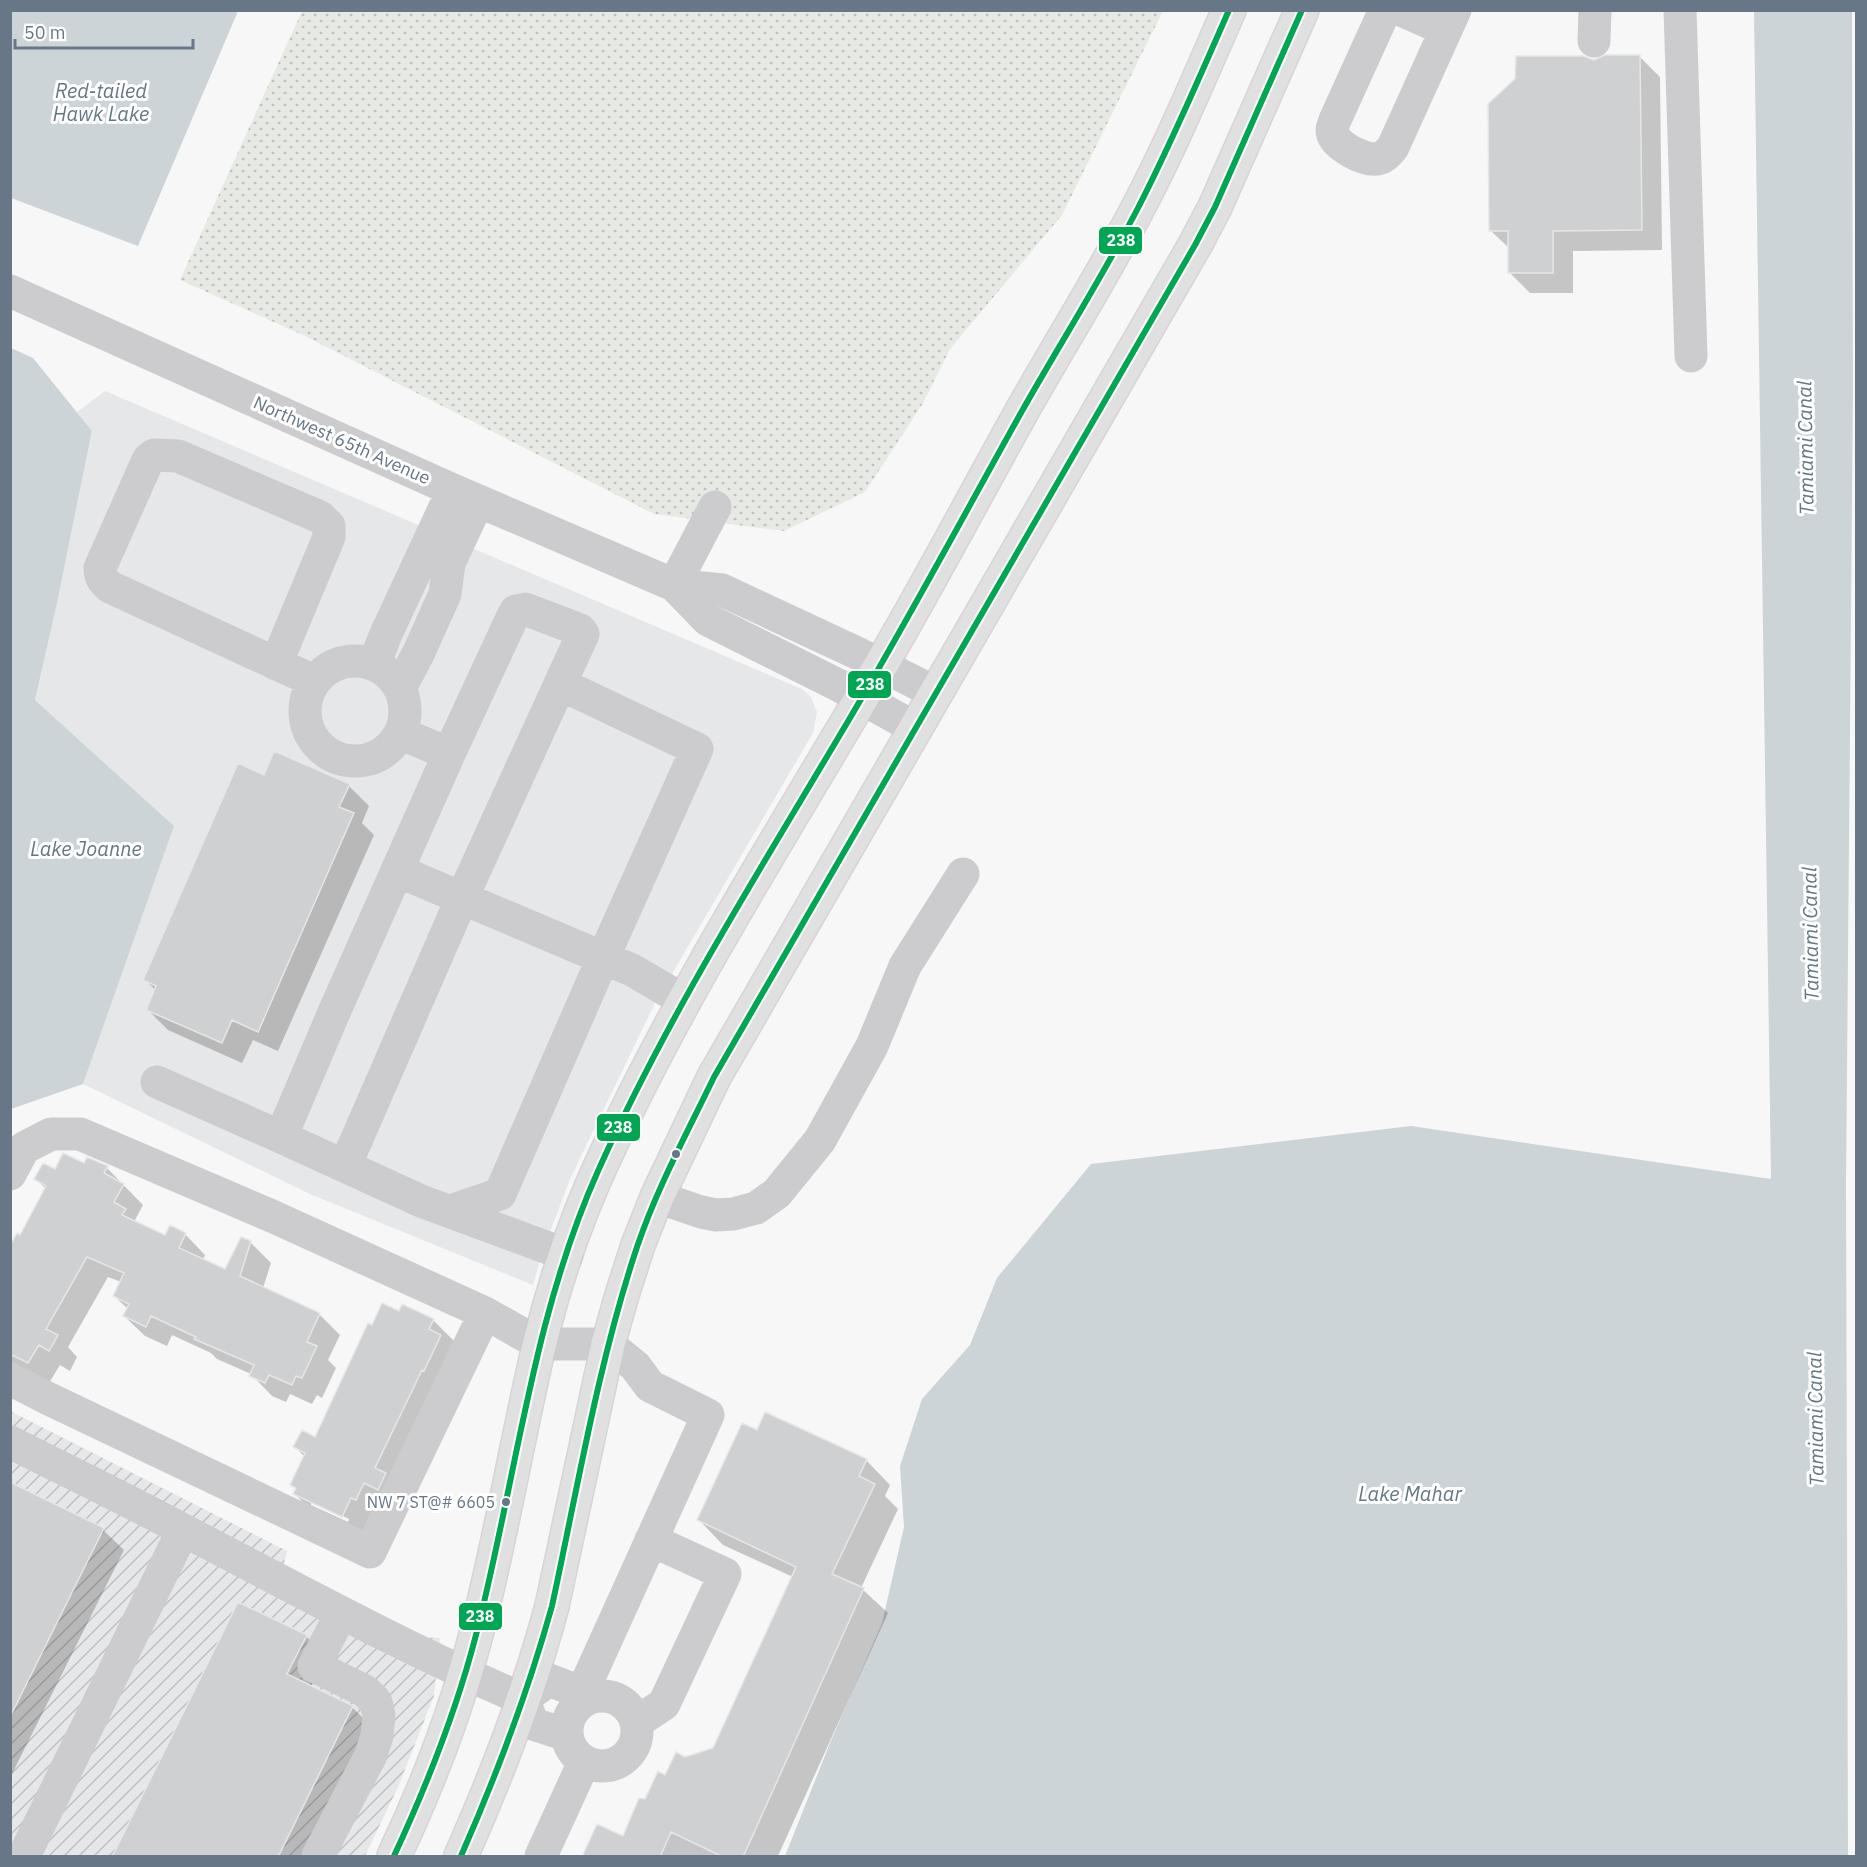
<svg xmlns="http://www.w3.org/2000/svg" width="1867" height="1867" viewBox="0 0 1867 1867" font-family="'IBM Plex Sans',sans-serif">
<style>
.built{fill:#e6e7e8}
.industrial{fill:url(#industrial-furrows)}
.grass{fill:url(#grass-dots)}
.water{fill:#ccd4d8}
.shadow{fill:#0003;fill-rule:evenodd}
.building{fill:#ced0d1;stroke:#e6e6e6;stroke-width:1.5}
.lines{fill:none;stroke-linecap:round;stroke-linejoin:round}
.major-casing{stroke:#d4d5d6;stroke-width:36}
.minor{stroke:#ccccce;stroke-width:33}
.major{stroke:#e0e0e1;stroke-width:33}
.bus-1-casing{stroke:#fff;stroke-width:10}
.bus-1{stroke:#00a651;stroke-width:6}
.bus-dot{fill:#677787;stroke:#fff;stroke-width:2}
.labels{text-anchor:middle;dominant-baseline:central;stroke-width:6;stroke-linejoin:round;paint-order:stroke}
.bus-label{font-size:16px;fill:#677787;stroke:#fff;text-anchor:end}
.street-label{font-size:18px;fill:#677787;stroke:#fff}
.water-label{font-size:20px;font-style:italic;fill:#637883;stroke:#fff}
.line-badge{stroke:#fff;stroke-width:2}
.badge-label{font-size:16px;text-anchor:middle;font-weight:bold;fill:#fff}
</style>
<defs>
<pattern id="industrial-furrows" width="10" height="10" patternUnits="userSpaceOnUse" patternTransform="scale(1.5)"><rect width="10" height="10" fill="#e6e7e8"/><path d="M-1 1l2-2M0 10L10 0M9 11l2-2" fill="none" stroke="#bec0c2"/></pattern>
<pattern id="grass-dots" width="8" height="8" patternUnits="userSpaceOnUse" patternTransform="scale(1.5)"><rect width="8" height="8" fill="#e6e9e4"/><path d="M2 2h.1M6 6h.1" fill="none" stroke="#bec2be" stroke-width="1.8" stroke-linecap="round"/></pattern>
</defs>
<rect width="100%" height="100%" fill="#f7f7f7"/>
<path class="built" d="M105,391L802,689L811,697L817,712L813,733L656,1001L570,1179L541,1256L533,1285L310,1194L83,1084L174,826L35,700L56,608L92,432L77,412Z"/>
<path class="industrial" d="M10,1411L287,1551L283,1567L421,1637L440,1638L434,1696L398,1787L365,1856H11Z"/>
<path class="grass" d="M302,11H1163L1062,215L950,349L923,403L865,492L784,531L654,514L305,336L180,280Z"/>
<path class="water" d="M10,11H238L138,246L11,198Z
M1754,11H1852L1853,388L1846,1185L1848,1856H785L830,1743L882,1623L904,1527L900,1466L922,1399L970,1345L997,1278L1091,1164L1411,1126L1771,1179Z
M11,348L33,358L92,431L56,608L35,700L174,826L83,1084L11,1109Z"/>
<path class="shadow" d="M1640,57L1660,77L1662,250L1573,251V293H1530L1510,273V249L1491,231L1594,61Z
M264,776L349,786L369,806L362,823L374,835L278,1051L253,1040L242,1063L168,1030L148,1010L156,991L145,979Z
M88,1159L107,1168L143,1205L135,1220L141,1225L166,1237L185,1234L205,1255L203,1260L226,1271L250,1242L271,1263L263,1288L319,1314L340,1335L328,1360L336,1368L322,1398L317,1395L312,1404L290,1394L286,1402L272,1396L251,1374L217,1359L211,1353L172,1335L167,1346L145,1336L124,1316L128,1309L114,1296L121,1282L108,1277L68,1347L77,1357L70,1371L60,1365L49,1383L10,1371V1256L46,1189L36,1179L55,1171L85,1165Z
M402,1306L433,1320L454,1341L362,1537L315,1515L295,1494L297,1489L292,1485L305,1457L295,1447L315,1439L373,1327L399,1313ZM311,1501L349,1519L348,1522L311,1505Z
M757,1432L866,1460L890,1485L885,1496L898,1509L861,1588L888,1613L778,1856H584L624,1838L646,1801L665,1777L685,1759L714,1749L793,1577L723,1545L699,1520Z
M10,1484L103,1530L124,1550L10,1778Z
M306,1636L326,1656L311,1687L352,1707L373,1728L309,1856H114Z"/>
<path class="building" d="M1605,55H1640L1642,230L1553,231V273H1508V231H1489L1488,104L1515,79L1516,56H1583L1594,60Z
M274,751L350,784L339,807L354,813L258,1032L232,1020L222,1043L146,1010L156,986L143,980L238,763L264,775Z
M63,1153L84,1163L87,1157L108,1166L104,1173L124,1184L114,1202L126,1209L122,1215L165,1235L170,1225L186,1233L179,1248L225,1269L241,1237L251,1241L240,1276L320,1313L307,1342L317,1346L302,1378L296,1376L292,1385L269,1375L265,1383L249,1376L254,1365L194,1339L196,1337L151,1316L146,1327L123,1316L129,1304L113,1296L124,1273L87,1257L46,1329L58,1335L49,1351L39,1345L28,1363L10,1354V1246L17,1233L20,1235L46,1186L34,1179L43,1163L55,1169Z
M382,1303L399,1311L402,1304L434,1319L429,1329L441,1335L424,1371L422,1370L375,1468L386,1473L378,1490L364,1483L356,1500L351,1498L342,1517L293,1494L296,1488L290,1485L305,1453L293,1447L302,1430L315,1437L368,1323L372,1325Z
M765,1412L867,1459L859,1476L875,1484L832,1574L864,1588L743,1857H723L671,1832L660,1857H582L597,1824L623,1836L639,1798L645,1799L658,1771L665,1775L676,1752L685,1757L713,1748L796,1567L697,1520L742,1423L757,1430Z
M10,1482L104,1528L10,1717Z
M238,1602L307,1635L287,1674L353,1706L278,1857H112Z"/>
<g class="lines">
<defs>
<path id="major" d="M394,1856C432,1776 463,1693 483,1606C504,1520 519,1432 539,1346C555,1280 578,1213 607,1152C685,985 785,829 878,670C928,585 974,497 1022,411C1061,342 1103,275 1139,206C1172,143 1200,76 1229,10
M461,1856C497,1775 529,1692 552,1606L608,1344L622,1295L638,1245L657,1197L714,1077L1195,245L1215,207L1302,10"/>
</defs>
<use href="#major" class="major-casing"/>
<path class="minor" d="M1385,10L1335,120C1334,124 1332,127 1332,130C1332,145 1364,161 1378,159C1385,157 1389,152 1393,147L1455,10
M1401,10L1446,30
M1680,10L1691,356
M1594,41L1595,10
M10,291L453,490L674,585L722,590L859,654L936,693
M674,585L708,620L840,686L915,728
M674,585L715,507
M305 711a50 50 0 1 1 100 0a50 50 0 1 1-100 0Z
M276,664L329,537V526L320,517L178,456L154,455L148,460L100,568C100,577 103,581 110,587L314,681
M374,664L386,634L453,490
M400,688L418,654L445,594L449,563L478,501
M400,733L449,754L512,618L516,611L525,609L580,630L583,634L560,684L697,749L603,958L500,1194L450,1211
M449,754L335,1010L281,1137L421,1201L567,1255
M398,871L632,970L685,1001
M157,1082L281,1137
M345,1166L462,898L560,684
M10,1174L24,1148L51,1134H80L274,1217L485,1313L540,1344H608L635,1366L650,1386L708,1415L582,1693
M657,1197L701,1212L716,1215L733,1214L756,1208L777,1193L820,1140L872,1046L905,966L963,874
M10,1379L47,1398L370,1552L485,1313
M10,1442C69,1472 128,1500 185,1531C297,1589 407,1650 523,1699L533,1724L567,1735
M567 1731a35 35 0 1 1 70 0a35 35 0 1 1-70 0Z
M523,1699L549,1680L593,1697
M637,1722L664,1704L725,1574L651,1540
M24,1856L183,1530
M318,1856L370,1757L377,1736L379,1716L376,1702L365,1691L314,1666L341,1614
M541,1856L584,1762"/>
<use href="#major" class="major"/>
<defs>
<path id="bus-1" d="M394,1856C427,1785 456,1712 476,1635C516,1480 532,1318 598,1171C668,1015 760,870 847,723C908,620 964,515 1022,411C1061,342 1103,276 1139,206C1172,142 1200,76 1229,10
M461,1856C497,1774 528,1692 552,1606C578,1486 598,1364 637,1247C657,1188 687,1133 714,1077L1195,245L1215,207L1302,10"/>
</defs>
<use href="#bus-1" class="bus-1-casing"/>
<use href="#bus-1" class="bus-1"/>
</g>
<g class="bus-dot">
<circle cx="676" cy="1154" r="5"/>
<circle cx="506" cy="1502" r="5"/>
</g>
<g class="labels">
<g class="bus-label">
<text x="495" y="1502">NW 7 ST@# 6605</text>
</g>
<g class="street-label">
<text transform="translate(342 440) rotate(24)">Northwest 65th Avenue</text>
</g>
<g class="water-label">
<text x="101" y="90">Red-tailed<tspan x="101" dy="23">Hawk Lake</tspan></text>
<text transform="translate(1805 448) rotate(-91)">Tamiami Canal</text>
<text x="86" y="848">Lake Joanne</text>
<text transform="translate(1810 934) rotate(-91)">Tamiami Canal</text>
<text transform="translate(1815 1419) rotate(-91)">Tamiami Canal</text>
<text x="1410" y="1493">Lake Mahar</text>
</g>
</g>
<g class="line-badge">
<rect x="1098" y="226" width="45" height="29" rx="6" fill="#00a651"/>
<rect x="847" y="670" width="45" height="29" rx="6" fill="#00a651"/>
<rect x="596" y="1113" width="45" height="29" rx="6" fill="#00a651"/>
<rect x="458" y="1602" width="45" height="29" rx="6" fill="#00a651"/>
</g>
<g class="badge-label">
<text x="1121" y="246">238</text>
<text x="870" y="690">238</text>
<text x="618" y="1133">238</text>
<text x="480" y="1622">238</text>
</g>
<rect width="1867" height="1867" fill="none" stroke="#677787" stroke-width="24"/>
<path d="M15 39v9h178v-9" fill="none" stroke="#677787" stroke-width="3"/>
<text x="24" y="39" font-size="18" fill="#677787" stroke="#ffffff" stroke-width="4.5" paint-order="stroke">50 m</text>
</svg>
